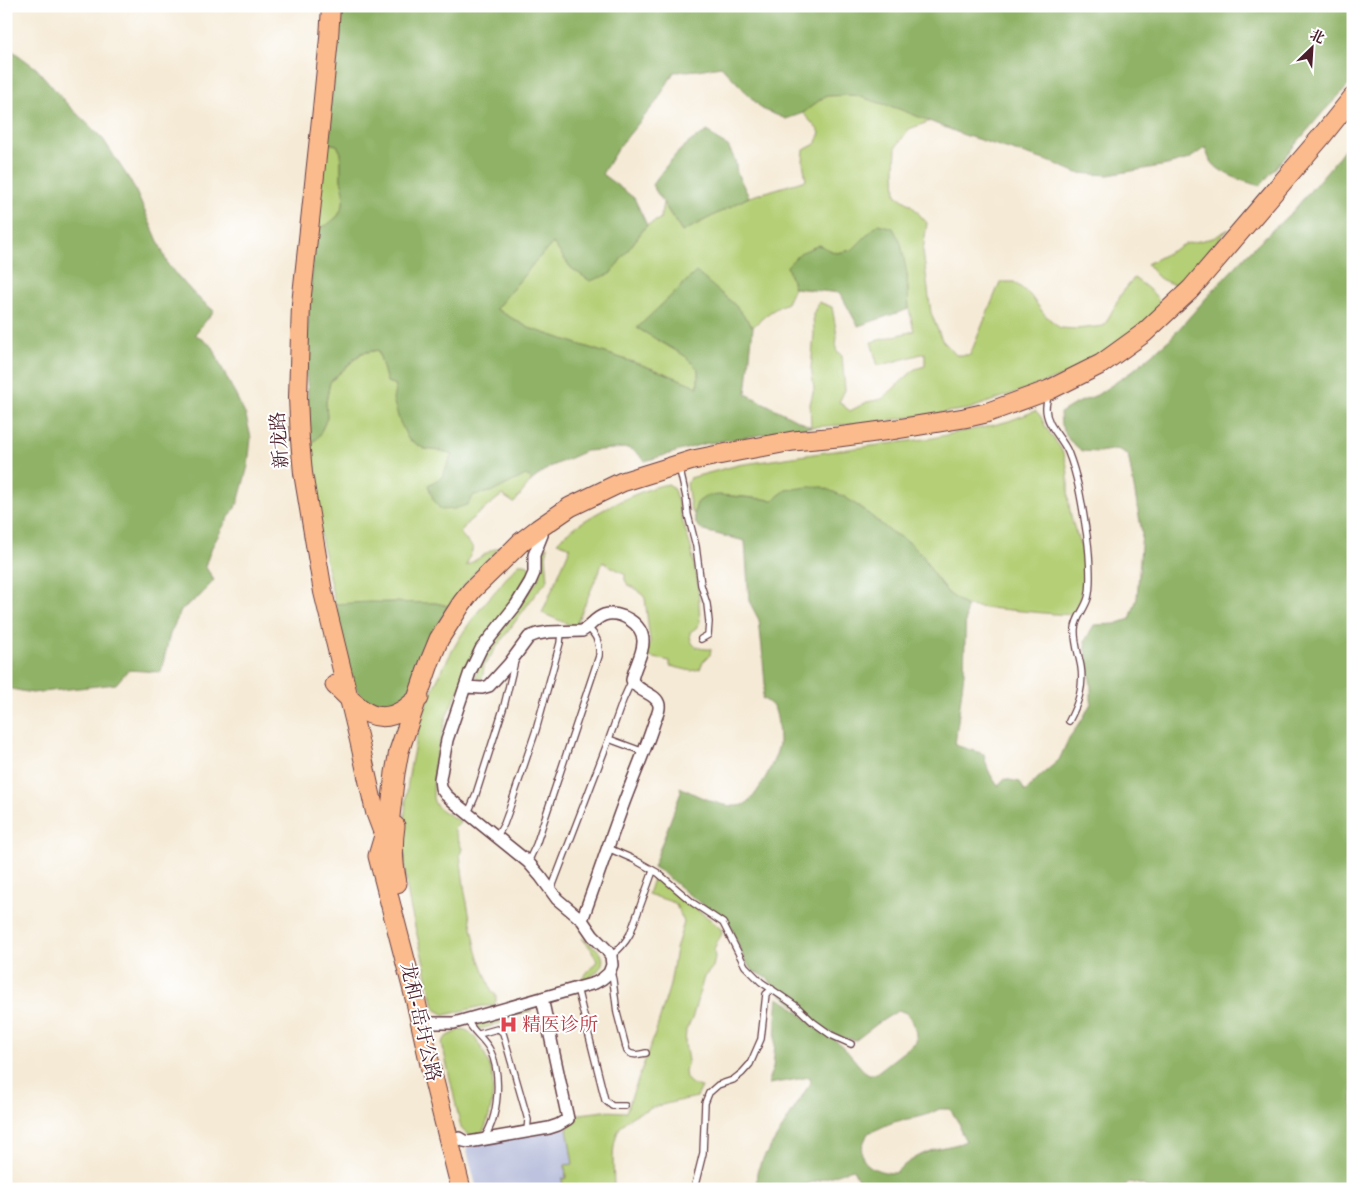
<svg xmlns="http://www.w3.org/2000/svg" width="1359" height="1195" viewBox="0 0 1359 1195" font-family="'IM FELL DW Pica','Noto Serif SC',serif">
<style>
.industrial{fill:#bdc3de}
.green{fill:#b4cf74;stroke:#7f7750}
.forest{fill:#8fb266;stroke:#6c6848;fill-rule:evenodd}
.lines{fill:none;stroke-linecap:round;stroke-linejoin:round}
.service-casing{stroke:#643d44;stroke-width:8}
.minor-casing{stroke:#643d44;stroke-width:14}
.primary-casing{stroke:#643d44;stroke-width:20}
.trunk-casing{stroke:#643d44;stroke-width:21}
.service{stroke:#fff;stroke-width:5.5}
.minor{stroke:#fff;stroke-width:11}
.primary{stroke:#fbbb8d;stroke-width:18}
.trunk{stroke:#fbbb8d;stroke-width:19}
.labels{text-anchor:middle;dominant-baseline:central;stroke-width:4;stroke-linejoin:round;paint-order:stroke}
.street-label{font-size:19px;fill:#4a1f2b;stroke:#fff}
.health-label{font-size:19px;fill:#be3a42;stroke:#fff;text-anchor:start}
</style>
<rect width="100%" height="100%" fill="#fff"/>
<filter id="ink" filterUnits="userSpaceOnUse"><feTurbulence type="fractalNoise" baseFrequency=".02" numOctaves="2"/><feDisplacementMap in="SourceGraphic" scale="10" xChannelSelector="R" yChannelSelector="G"/><feConvolveMatrix kernelMatrix="1 2 1 2 8 2 1 2 1" color-interpolation-filters="sRGB"/></filter>
<filter id="wash" filterUnits="userSpaceOnUse"><feTurbulence type="fractalNoise" baseFrequency=".0096" numOctaves="4" result="noise"/><feDisplacementMap in="SourceGraphic" scale="20" xChannelSelector="R" yChannelSelector="G"/><feGaussianBlur stdDeviation="1.12" result="paint"/><feColorMatrix in="noise" values="0 0 0 0 0 0 0 0 0 0 0 0 0 0 0 0 0 1.4 0 .05"/><feComposite in="paint" operator="in"/></filter>
<g filter="url(#wash)">
<rect width="100%" height="100%" fill="#f5ead5"/>
<path class="industrial" d="M567,1128L573,1164L566,1178L562,1179L563,1189H477L466,1147Z"/>
<path class="green" d="M854,95L899,108L931,121L909,129L896,147L895,169L896,195L912,206L927,223L923,251L931,313L942,340L956,355H970L1000,282H1014L1030,295L1045,315L1060,328L1077,329L1104,326L1122,293L1134,278C1145,286 1156,293 1161,305L1158,312L1109,349L1068,374L969,409L869,423L811,427L810,404L814,389L811,368L814,334L813,314L819,302L832,307L837,335L836,350L842,356L845,390L839,402L850,411L867,402L882,399L915,369L925,366V353L878,366L871,342L914,331L909,309L907,274L878,224L852,250L836,253L819,245L787,266L794,288L787,303C773,309 764,316 753,327L734,304L695,273L638,328L685,356L698,369V387L667,374L639,364L529,328L496,309L534,263L553,243L571,268L610,274L647,225L660,219L663,203L682,232L749,197L806,180L803,162L804,150L817,143L820,132L803,113L825,96Z
M328,143L337,145L341,153V180L344,191L343,205L338,216L328,225L314,230Z
M1229,229L1212,246L1179,285C1160,281 1159,279 1147,264L1185,244L1213,238Z
M379,350L387,382L396,385L425,449L441,451L452,454L442,477L474,495L494,491L527,474L532,480L514,503L502,495L468,522L460,533L473,548L466,566L492,550L503,546C481,562 465,584 448,606L436,603L420,604L396,602L335,604L324,553L314,497L309,447L319,436L327,418L326,402L330,382L362,353Z
M1035,411C1043,416 1042,422 1047,429C1052,438 1060,445 1064,455C1071,473 1066,492 1070,511C1072,524 1077,535 1081,547C1088,569 1082,595 1075,615L1055,614L966,606L948,593L909,542L891,532L861,508L843,496L786,490L773,500C756,499 710,490 698,502C696,505 695,510 694,514L691,510L687,484L690,478L738,465L841,450L933,438L959,432L986,427L1009,421Z
M669,484L674,490L678,502L681,516L691,548L698,586L700,622L696,628L690,632C690,647 697,649 711,649L710,655L703,662L700,669L691,671L670,666V661L643,656L649,647L650,641L645,598L638,590L628,585L625,580V574L603,562L575,627L542,613L570,548L568,546L557,542C576,521 642,487 669,484Z
M548,546L546,556L548,580L537,592L498,645L484,666L483,676L480,680L476,678L477,666L480,660L539,578C543,566 535,555 548,546Z
M519,564H524L528,565L530,569L527,577L459,689L447,714L434,765L433,798L435,804L441,810L461,822L454,829L462,849L460,854L465,893L477,952L492,992L496,995V1001L493,1006H482L445,1015L436,1010L434,1006C429,988 426,969 421,951C416,930 410,909 407,888C400,828 406,766 425,709C431,691 440,674 449,657C462,631 479,609 499,587C505,579 512,571 519,564Z
M655,877L659,878L684,900L711,920L721,929L722,934L717,942L714,950L715,958L713,967L704,977L692,1019L686,1030L685,1043L688,1061L685,1071L686,1078C691,1084 694,1086 702,1087L697,1097C675,1102 636,1108 622,1125C617,1131 615,1139 614,1146C612,1160 614,1175 614,1189H563L562,1179L566,1178L565,1165L573,1164L567,1128L570,1125L572,1115L604,1111L626,1112L656,1031L670,985L676,949L684,922L675,903L648,894L653,879Z
M582,938C588,943 598,948 601,954C609,967 588,980 578,983L597,961L591,949Z
M530,1010H534L504,1019V1022L481,1029H479L477,1026L481,1022L486,1019L517,1011Z
M462,1029C473,1031 478,1042 483,1051C486,1058 490,1065 492,1073C495,1090 491,1120 481,1135C472,1136 467,1136 461,1128L442,1043L446,1037Z"/>
<path class="forest" d="M339,6H1353V81L1323,112L1260,186C1244,181 1217,174 1209,158C1207,155 1207,150 1206,147L1189,159L1167,165L1108,175L1077,173L1054,163L964,135L899,109L854,95L825,96L803,113L786,119L762,109L721,66L698,70L674,72L657,101L618,148L602,174L634,198L647,225L610,274L590,281L571,268L553,243L534,263L496,309L529,328L639,364L667,374L698,387V369L685,356L637,328L696,272L734,304L753,327L746,394L811,427L703,444L645,461L635,451L627,448L586,451L550,467L532,480L526,475L494,491L474,495L467,505L454,509L441,510L433,499L428,485L442,477L452,455L441,451L425,449L408,439L399,420L393,399L396,385L387,382L378,350L361,353L330,382L326,402L327,418L319,436L309,447L307,408L308,389L306,376V355L314,230L327,225L338,216L343,205L344,191L341,180V153L337,145L328,143L329,119Z
M6,46L36,68L68,105L103,139L133,185L155,234L168,265L195,295L214,311L195,334L213,347L220,364L246,416L251,438L248,466L238,503L224,525L212,547L205,566L214,580L200,596L182,609L170,634L161,672L128,670L116,684L32,693L6,688Z
M708,131L717,140L728,146L735,160L737,173L749,197L682,232L652,185C669,162 682,143 708,131Z
M1353,137V1189H1148L1143,1185L1129,1182L1121,1189H863L853,1169L792,1189H756L757,1172L761,1162L811,1082L810,1077L769,1084V1078L773,1068L775,1043L776,1018L778,998L789,1004L819,1030L834,1039L845,1049L863,1070L869,1074H875L916,1042C917,1034 914,1020 907,1014C905,1012 902,1012 899,1010L877,1024L856,1040L843,1038L825,1030L774,988L768,978L753,971L744,959L729,923L687,893L663,873L653,867L681,792L680,787C696,795 724,810 743,805C756,801 778,756 779,743C779,734 778,715 774,708C772,704 766,701 762,698L765,684L762,648L759,620L749,601L745,541L704,531L696,524L694,514L697,503L706,496L720,495L773,500L786,490L808,487H822L843,496L861,508L891,532L909,542L923,556L934,575L948,593L966,606L964,673L955,745L984,754C986,767 990,775 998,786L1004,779L1020,782L1025,792L1038,778L1059,760L1069,738L1082,720L1091,703V687L1085,641L1094,625L1115,624L1130,619L1137,598L1142,533L1128,454L1117,449L1099,452L1082,451L1069,440L1061,425L1060,413L1075,404L1097,395L1131,372L1170,339L1216,287L1256,245L1293,211L1333,164ZM939,1109H950L960,1125L961,1132L966,1141C957,1145 949,1146 939,1148C924,1152 906,1162 895,1173C881,1173 858,1166 862,1148C863,1143 866,1138 868,1133C877,1130 885,1125 894,1122C912,1117 922,1119 939,1109Z
M878,224L893,228L901,243L907,274L909,309L858,326L840,293L794,288L787,266L800,253L819,245L836,253L852,250Z
M369,602L436,603L448,606L434,633L417,675L410,688L402,698L391,706L382,708L363,699L352,681L335,604Z"/>
</g>
<g filter="url(#ink)">
<g class="lines">
<defs>
<path id="service" d="M1048,393C1048,398 1046,404 1046,408C1046,426 1062,437 1068,452C1078,477 1082,504 1086,530C1089,545 1092,584 1088,598C1085,609 1075,619 1075,629C1074,642 1079,655 1081,667C1084,687 1078,704 1069,721
M679,466L686,497L688,515L696,546L701,585L707,604L709,622L708,635L701,639
M609,739L644,752
M468,813L475,797L504,706L515,661
M497,836L504,824L508,813L536,730L560,643L561,633
M608,848L635,860L658,873L693,903L723,923L745,966L761,982L796,1006L813,1022L831,1035L851,1044
M528,862L536,845L599,656C600,644 597,636 588,628
M551,890L609,739L623,700L632,680
M611,956C619,950 625,943 630,934L653,871
M609,973L612,976L613,980L617,1013L627,1051C632,1057 640,1054 646,1053
M577,988L605,1100L612,1106H625
M467,1019C471,1031 484,1038 490,1050C502,1074 499,1118 483,1139
M479,1034L497,1029L500,1030L503,1033L528,1120L527,1131
M694,1189L703,1153L705,1103L709,1093L718,1085L733,1080L742,1073L750,1064L761,1039L766,994L772,989"/>
<path id="minor" d="M466,687L482,688L489,686L509,664L529,637L537,634L549,632L582,631C590,627 595,618 604,615C620,610 644,624 643,642C643,655 634,667 632,680C638,693 657,693 659,705C660,711 656,717 654,723C645,751 633,778 623,805C609,843 596,882 582,920
M434,1023H454L595,983L602,979L609,973L612,965L611,956L606,949L593,936L582,920L557,899L541,877L528,862L455,803L446,795L441,788L440,779L447,740L470,672L481,649L516,605L530,582L534,573V555L542,535L538,529
M459,1138L464,1141L469,1142L549,1128L558,1125L568,1119L542,998"/>
<path id="primary" d="M331,6L329,38L321,119L301,304L298,397L300,440L303,473L323,592L359,740L375,812L387,844"/>
<path id="trunk" d="M335,685C356,704 373,729 403,710C408,707 413,702 419,698
M395,826C392,846 393,864 397,883
M461,1189L430,1065L416,1002L378,856L390,816L395,773L399,751L430,661L439,639L462,603L472,590L506,557L521,542L538,529L570,507L622,482L693,460L738,451L793,441L838,437L897,429L964,418L986,413L1049,390L1101,364L1144,333L1191,289L1321,137L1353,97"/>
</defs>
<use href="#service" class="service-casing"/>
<use href="#minor" class="minor-casing"/>
<use href="#primary" class="primary-casing"/>
<use href="#trunk" class="trunk-casing"/>
<use href="#service" class="service"/>
<use href="#minor" class="minor"/>
<use href="#primary" class="primary"/>
<use href="#trunk" class="trunk"/>
</g>
</g>
<defs>
<symbol id="hospital-bare" viewBox="-9 -9 18 18"><path d="M-5-5h3v3.5h4V-5h3V5h-3V1.5h-4V5h-3Z" fill="#e0444e" stroke="#fff" stroke-width="2.5" paint-order="stroke"/></symbol>
</defs>
<g fill-rule="evenodd">
<use href="#hospital-bare" x="496" y="1012" width="25" height="25"/>
</g>
<g class="labels">
<g class="street-label">
<text transform="translate(280 440) rotate(-94)">新龙路</text>
<text transform="translate(420 1022) rotate(77)">龙和-岳圩公路</text>
</g>
<g class="health-label">
<text x="522" y="1025">精医诊所</text>
</g>
</g>
<rect width="1359" height="1195" fill="none" stroke="#fff" stroke-width="25"/>
<g transform="translate(1312 48) rotate(25)" stroke="#ffffff" stroke-width="4" paint-order="stroke">
<path d="M0-4L9 19L0 12L-9 19Z" fill="#4a1f2b"/>
<text y="-8" font-size="14" font-weight="bold" text-anchor="middle" fill="#4a1f2b">北</text>
</g>
</svg>
